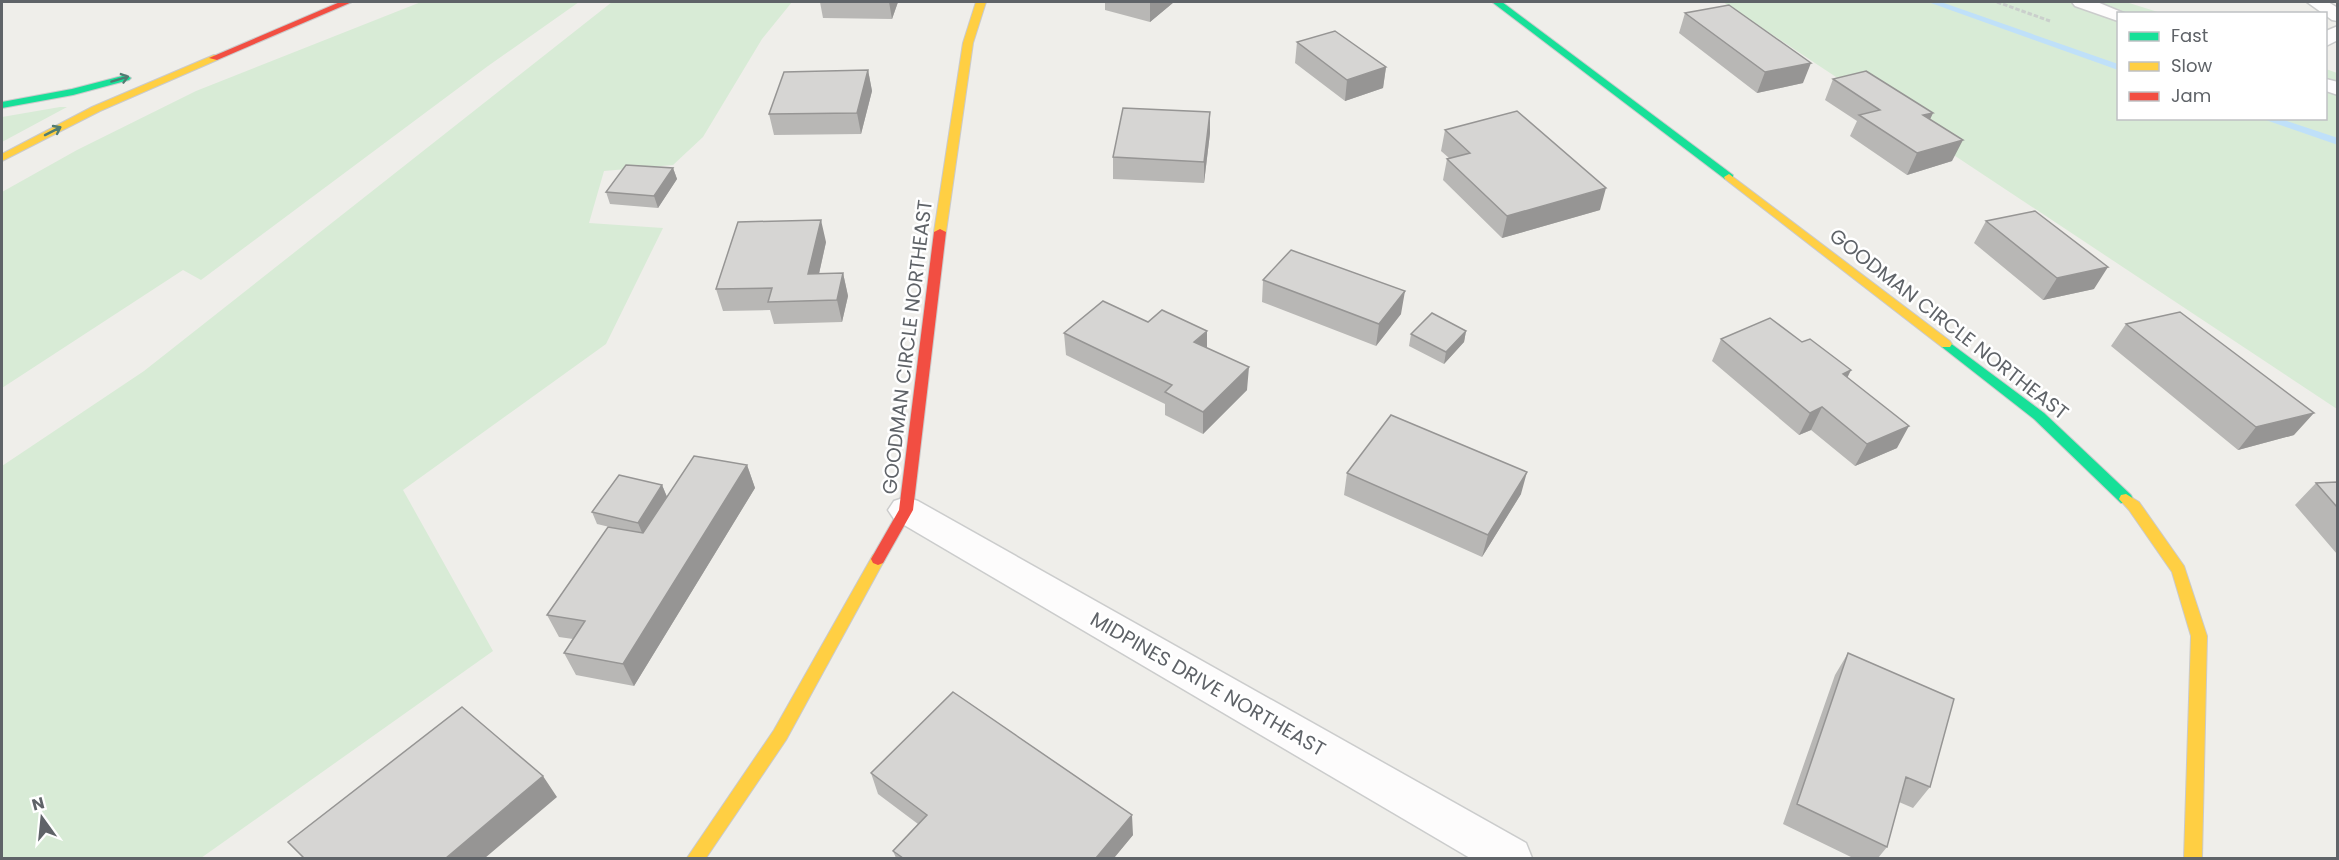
<svg xmlns="http://www.w3.org/2000/svg" width="2339" height="860" viewBox="0 0 2339 860" font-family="Poppins,sans-serif">
<style>
.green{fill:#d8ebd6}
.lines{fill:none;stroke-linecap:round;stroke-linejoin:round}
.stream{fill:#bfe0f9;fill-rule:evenodd}
.lane-casing{stroke:#cbcccc;stroke-width:3}
.street-casing{stroke:#cbcccc;stroke-width:3}
.fast-casing{stroke:#cacacb;stroke-width:2}
.slow-casing{stroke:#cacacb;stroke-width:2}
.jam-casing{stroke:#cacacb;stroke-width:2}
.path{stroke:#cacfcc;stroke-width:3;stroke-dasharray:4.5 2;stroke-linecap:butt}
.lane{fill:#fdfcfc;fill-rule:evenodd}
.street{fill:#fdfcfc;fill-rule:evenodd}
.fast{fill:#16e098;fill-rule:evenodd}
.slow{fill:#ffcf43;fill-rule:evenodd}
.jam{fill:#f24e42;fill-rule:evenodd}
.wall{fill:#b8b7b5}
.shaded-wall{fill:#969594}
.building{fill:#d6d5d3;stroke:#969594;stroke-width:1.5}
.oneway{stroke:#507c72}
.labels{text-anchor:middle;dominant-baseline:central;stroke-width:5;stroke-linejoin:round;paint-order:stroke}
.street-label{font-size:20px;fill:#5f6368;stroke:#fff}
</style>
<rect width="100%" height="100%" fill="#efeeea"/>
<path class="green" d="M421,2H579L488,66L201,280L183,270L2,388V192L77,150L196,91Z
M612,2H792L762,39L703,137L673,165L604,171L589,223L663,228L606,344L403,490L493,651L201,858H2V466L144,371Z
M1723,2H2126L2161,13L2118,14V118H2326V69L2337,73V409Z
M60,107H67L2,142V117Z"/>
<g class="lines">
<path class="stream" d="M1928,2H1941L2118,64V70Z
M2260,118H2278L2338,138V145Z"/>
<defs>
<path id="lane" d="M2072,2H2097L2126,14H2118V21L2075,6Z
M2307,2H2328L2338,8V21L2332,20Z
M2338,26V40L2326,46V31Z
M2326,79L2338,82V95L2326,91Z"/>
<path id="street" d="M906,497L918,501L1526,843L1532,858H1470L894,519L888,510L894,501Z"/>
<path id="fast" d="M1492,2H1502L1733,175V179H1725Z
M126,75L131,78L129,80L73,95L2,108V102L72,89Z
M1946,340L2044,413L2131,495L2133,499L2131,503H2121L2034,419L1942,347L1940,344Z"/>
<path id="slow" d="M976,2H986L973,43L946,232L940,235L934,232L963,43Z
M214,55L217,56V60L100,111L2,161V154L92,107Z
M1729,174L1950,341L1952,344L1950,347H1942L1725,179L1724,177Z
M2126,494L2139,502L2184,566L2207,636L2202,858H2184L2191,636L2172,572L2129,510L2119,499L2121,495Z
M878,553L883,555L885,559L786,740L706,858H687L774,730L873,555Z"/>
<path id="jam" d="M340,2H352L217,60L209,58Z
M940,229L946,232L913,510L883,563L878,565L873,563L871,559L899,510L934,232Z"/>
</defs>
<use href="#lane" class="lane-casing"/>
<use href="#street" class="street-casing"/>
<use href="#fast" class="fast-casing"/>
<use href="#slow" class="slow-casing"/>
<use href="#jam" class="jam-casing"/>
<path class="path" d="M1997,2L2050,21"/>
<use href="#lane" class="lane"/>
<use href="#street" class="street"/>
<use href="#fast" class="fast"/>
<use href="#slow" class="slow"/>
<use href="#jam" class="jam"/>
</g>
<path class="wall" d="M820,2H898L892,19L823,18Z
M1105,2H1174L1150,22L1105,10Z
M1685,13L1803,83L1757,93L1679,33Z
M1297,42L1386,67L1383,88L1345,101L1295,63Z
M868,70L872,91L861,134L774,135L769,114Z
M1833,79L1933,113L1930,119L1952,161L1907,175L1850,136L1857,121L1825,100Z
M1210,112V133L1204,183L1113,179V157Z
M1445,130L1600,210L1502,238L1443,180L1447,159L1449,158L1441,151Z
M673,168L677,179L658,208L610,204L606,192Z
M1986,221L2094,289L2043,300L1974,243Z
M826,242L819,274L843,273L848,296L842,322L774,324L770,310L723,311L716,289Z
M1263,280L1401,314L1376,346L1262,302Z
M1148,322L1207,348L1247,390L1203,434L1165,415V404L1066,355L1064,333Z
M2126,324L2294,435L2238,450L2111,346Z
M1466,331L1464,342L1444,364L1409,346L1411,334Z
M1721,339L1847,378L1897,448L1855,466L1811,430L1799,435L1712,361Z
M747,465L755,488L634,686L576,675L564,653L573,639L559,637L547,615L618,529L597,524L592,512L662,485L667,497Z
M1347,473L1521,494L1482,557L1344,495Z
M2337,482V554L2295,505L2316,483Z
M1848,653L1930,787L1913,808L1899,802L1887,847L1878,858H1853L1783,824L1835,675Z
M871,773L1133,835L1114,858H896L893,851L918,824L878,794Z"/>
<path class="shaded-wall" d="M889,2H898L892,19Z
M1150,2H1174L1150,22Z
M1811,63L1803,83L1757,93L1765,72Z
M1386,67L1383,88L1345,101L1347,80Z
M868,70L872,91L861,134L857,113Z
M1210,112V133L1204,183V162Z
M1933,113L1923,134V115Z
M1963,140L1952,161L1907,175L1917,153Z
M673,168L677,179L658,208L654,196Z
M1606,188L1600,210L1502,238L1507,216Z
M821,220L826,242L814,296L808,274Z
M2108,267L2094,289L2043,300L2057,278Z
M843,273L848,296L842,322L837,300Z
M1405,291L1401,314L1376,346L1379,324Z
M1207,331V353L1194,342Z
M1466,331L1464,342L1444,364L1446,352Z
M1249,367L1247,390L1203,434V412Z
M1851,370L1840,393L1843,374Z
M1822,407L1811,430L1799,435L1810,413Z
M2314,413L2294,435L2238,450L2256,427Z
M1909,426L1897,448L1855,466L1867,444Z
M747,465L755,488L634,686L623,664Z
M1527,472L1521,494L1482,557L1488,535Z
M662,485L667,497L643,535L638,523Z
M543,776L557,797L485,858H446Z
M1132,815L1133,835L1114,858H1096Z"/>
<path class="building" d="M1729,5L1811,63L1765,72L1685,13Z
M1335,31L1386,67L1347,80L1297,42Z
M868,70L857,113L769,114L784,72Z
M1866,71L1933,113L1923,115L1963,140L1917,153L1859,115L1880,110L1833,79Z
M1123,108L1210,112L1204,162L1113,157Z
M1517,111L1606,188L1507,216L1447,159L1470,153L1445,130Z
M626,165L673,168L654,196L606,192Z
M2035,211L2108,267L2057,278L1986,221Z
M821,220L808,274L843,273L837,300L768,302L772,288L716,289L738,222Z
M1291,250L1405,291L1379,324L1263,280Z
M1103,301L1148,322L1162,310L1207,331L1194,342L1249,367L1203,412L1165,392L1172,385L1064,333Z
M2180,312L2314,413L2256,427L2126,324Z
M1432,313L1466,331L1446,352L1411,334Z
M1770,318L1802,342L1810,339L1851,370L1843,374L1909,426L1867,444L1822,407L1810,413L1721,339Z
M1391,415L1527,472L1488,535L1347,473Z
M694,456L747,465L623,664L564,653L585,621L547,615L608,527L643,533Z
M619,475L662,485L638,523L592,512Z
M2337,482V507L2316,483Z
M1848,653L1954,699L1930,787L1906,777L1887,847L1797,804Z
M953,692L1132,815L1096,858H903L893,851L927,815L871,773Z
M462,707L543,776L446,858H304L288,842Z"/>
<defs><path id="oneway-shaft" d="M-6 0H5M1.5-3L5.5 0L1.5 3" fill="none" stroke-width="1.6" stroke-linecap="round" stroke-linejoin="round" transform="scale(1.5)"/></defs>
<g class="oneway">
<use href="#oneway-shaft" transform="translate(120 79) rotate(-17)"/>
<use href="#oneway-shaft" transform="translate(53 131) rotate(-27)"/>
</g>
<g class="labels">
<g class="street-label">
<text transform="translate(1949 324) rotate(38)">GOODMAN CIRCLE NORTHEAST</text>
<text transform="translate(907 347) rotate(-83)">GOODMAN CIRCLE NORTHEAST</text>
<text transform="translate(1208 684) rotate(30)">MIDPINES DRIVE NORTHEAST</text>
</g>
</g>
<rect width="2339" height="860" fill="none" stroke="#5f6368" stroke-width="6"/>
<rect x="2117" y="12" width="210" height="108" fill="#ffffff" stroke="#bfc1c3" stroke-width="1.5"/>
<rect x="2129" y="32" width="30" height="9" fill="#16e098" stroke="#bfc1c3" stroke-width="1.5"/>
<text x="2171" y="42" font-size="18" fill="#5f6368">Fast</text>
<rect x="2129" y="62" width="30" height="9" fill="#ffcf43" stroke="#bfc1c3" stroke-width="1.5"/>
<text x="2171" y="72" font-size="18" fill="#5f6368">Slow</text>
<rect x="2129" y="92" width="30" height="9" fill="#f24e42" stroke="#bfc1c3" stroke-width="1.5"/>
<text x="2171" y="102" font-size="18" fill="#5f6368">Jam</text>
<g transform="translate(42 818) rotate(345)" stroke="#ffffff" stroke-width="4.5" paint-order="stroke">
<path d="M0-4.5L10 22L0 15L-10 22Z" fill="#5f6368"/>
<text y="-9" font-size="16" font-weight="bold" text-anchor="middle" fill="#5f6368">N</text>
</g>
</svg>
